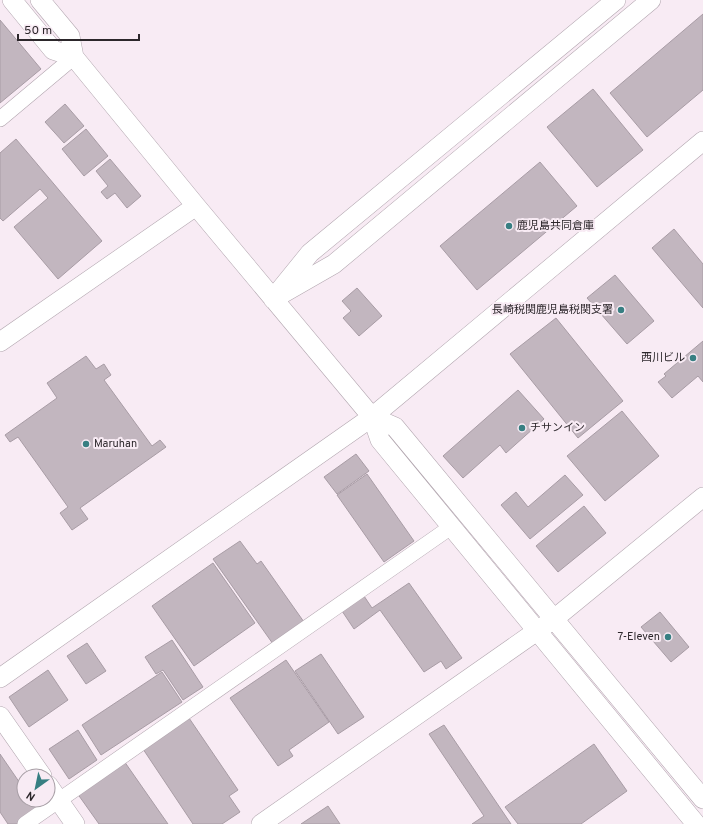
<svg xmlns="http://www.w3.org/2000/svg" width="703" height="824" viewBox="0 0 703 824" font-family="Overpass,'Noto Sans JP',sans-serif">
<style>
.building{fill:#c2b6bf;stroke:#a89ca5}
.lines{fill:none;stroke-linecap:round;stroke-linejoin:round}
.minor-casing{stroke:#b2a6af;stroke-width:16}
.tertiary-casing{stroke:#b2a6af;stroke-width:20}
.minor{stroke:#fff;stroke-width:15}
.tertiary{stroke:#fff;stroke-width:19}
.poi-dot{fill:#377f82;stroke:#f8ebf4;stroke-width:1.5}
.labels{text-anchor:middle;dominant-baseline:central;stroke-width:4;stroke-linejoin:round;paint-order:stroke}
.poi-label{font-size:11px;fill:#2c272b;stroke:#f8ebf4;text-anchor:start}
</style>
<rect width="100%" height="100%" fill="#f8ebf4"/>
<path class="building" d="M703,14V90L647,137L610,93Z
M0,20L41,69L0,103Z
M593,89L643,150L597,187L547,127Z
M65,104L84,126L64,143L45,122Z
M86,129L108,156L84,176L62,149Z
M16,139L102,241L58,279L14,227L48,198L40,189L3,221L0,218V153Z
M110,159L141,196L127,208L115,193L107,199L101,192L108,186L96,171Z
M540,162L577,206L477,290L440,246Z
M674,229L703,264V308L652,248Z
M615,275L654,321L627,344L587,298Z
M357,288L382,316L359,336L343,318L351,311L342,301Z
M556,318L623,401L578,438L510,354Z
M703,341V382L698,376L672,398L658,382L666,376L664,374Z
M86,356L96,369L104,364L111,375L104,380L152,446L160,440L166,447L80,508L88,519L72,530L60,513L68,507L18,437L10,442L5,435L57,398L47,383Z
M518,390L544,419L506,453L500,445L463,478L443,456Z
M622,411L659,456L605,501L567,456Z
M356,454L369,471L337,494L324,477Z
M367,474L414,541L384,562L337,495Z
M565,475L583,495L530,539L501,505L516,492L528,507Z
M584,506L606,533L558,572L536,546Z
M240,541L257,564L261,561L304,622L273,644L213,559Z
M213,563L255,623L194,666L152,606Z
M409,583L462,658L446,669L441,661L424,672L380,610L354,629L342,611L364,596L372,608Z
M660,612L689,647L671,662L641,627Z
M172,640L203,687L183,700L163,670L156,674L145,657Z
M87,643L106,671L86,684L67,656Z
M321,654L364,717L338,734L295,671Z
M286,660L329,722L289,750L293,756L278,766L230,698Z
M48,670L68,700L29,727L9,697Z
M162,672L182,702L101,755L82,725Z
M189,718L238,790L229,796L240,812L222,824H193L143,749Z
M444,725L511,824H472L484,816L429,734Z
M78,730L97,760L69,779L49,749Z
M594,744L627,791L581,824H518L505,807Z
M0,754L24,789V800H32L39,811L20,824H8L0,812Z
M124,761L168,824H99L77,793Z
M328,806L340,824H301Z"/>
<g class="lines">
<defs>
<path id="minor" d="M0,119L74,57
M25,824L451,527"/>
<path id="tertiary" d="M12,0L53,50L74,57
M40,0L70,36L74,57L196,206L372,417L380,440L696,824
M280,290L310,253L616,0
M273,299L334,264L651,0
M0,342L196,206
M372,417L395,427L703,799
M0,678L372,417L703,141
M0,716L42,776
M48,785L75,824
M261,824L554,619L703,497"/>
</defs>
<use href="#minor" class="minor-casing"/>
<use href="#tertiary" class="tertiary-casing"/>
<use href="#minor" class="minor"/>
<use href="#tertiary" class="tertiary"/>
</g>
<g class="poi-dot">
<circle cx="509" cy="226" r="4"/>
<circle cx="621" cy="310" r="4"/>
<circle cx="693" cy="358" r="4"/>
<circle cx="522" cy="428" r="4"/>
<circle cx="86" cy="444" r="4"/>
<circle cx="668" cy="637" r="4"/>
</g>
<g class="labels">
<g class="poi-label">
<text x="517" y="226">鹿児島共同倉庫</text>
<text x="613" y="310" text-anchor="end">長崎税関鹿児島税関支署</text>
<text x="685" y="358" text-anchor="end">西川ビル</text>
<text x="530" y="428">チサンイン</text>
<text x="94" y="444">Maruhan</text>
<text x="660" y="637" text-anchor="end">7-Eleven</text>
</g>
</g>
<g transform="translate(36 788) rotate(213)"><circle r="19" fill="#f8ebf4" stroke="#a69da4"/>
<path d="M0-3L7 15L0 10L-7 15Z" fill="#377f82"/>
<text y="-6" font-size="11" font-weight="bold" text-anchor="middle" fill="#2c272b">N</text>
</g>
<path d="M18 34v6h121v-6" fill="none" stroke="#2c272b" stroke-width="2"/>
<text x="24" y="34" font-size="12" fill="#2c272b" stroke="#f8ebf4" stroke-width="3" paint-order="stroke">50 m</text>
</svg>
